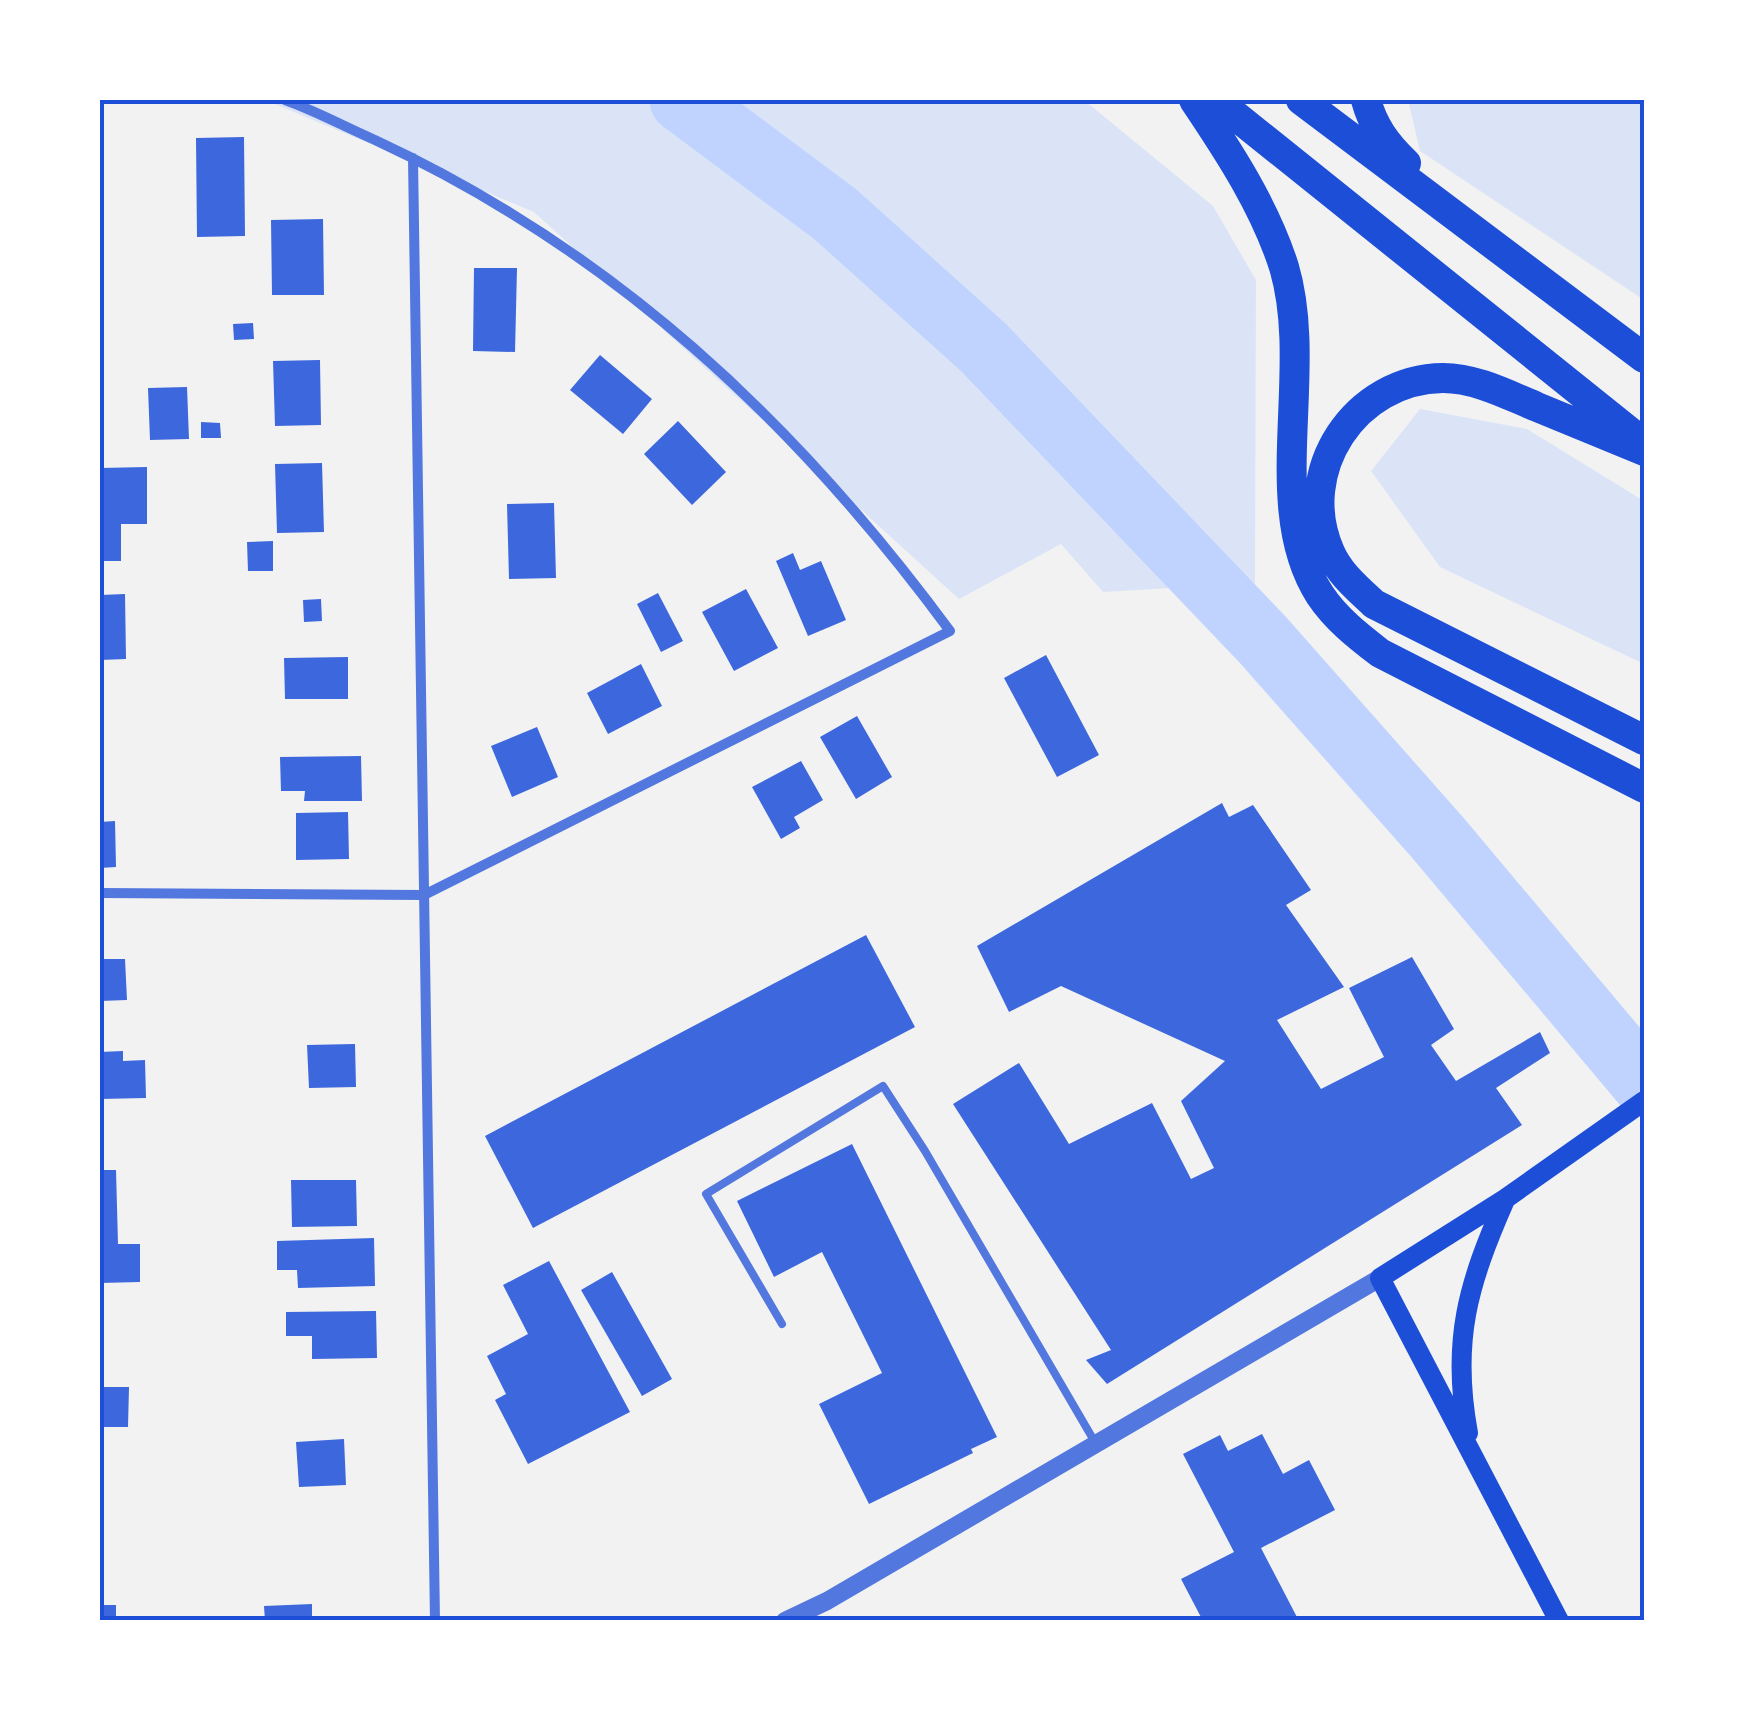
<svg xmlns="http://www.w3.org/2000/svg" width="1744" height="1721" viewBox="0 0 1744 1721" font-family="'Space Grotesk',sans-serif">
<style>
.green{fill:#dbe4f7}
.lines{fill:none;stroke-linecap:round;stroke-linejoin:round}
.river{stroke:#bfd3fe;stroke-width:65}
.building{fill:#3d67dc}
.service{stroke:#5277de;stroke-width:8}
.minor{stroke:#5277de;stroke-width:10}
.tertiary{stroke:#5277de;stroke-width:18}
.secondary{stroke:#1d4ed8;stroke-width:20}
.motorway{stroke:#1d4ed8;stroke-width:30}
.neatline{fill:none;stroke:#1d4ed8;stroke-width:4}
</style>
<rect width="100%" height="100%" fill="#f2f2f2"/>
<path class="green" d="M265,100H1084L1213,206L1256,280L1255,583L1103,592L1061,544L959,599L534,212Z
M1408,100H1644V300L1420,151Z
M1420,409L1527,429L1644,501V664L1440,567L1371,471Z"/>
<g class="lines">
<path class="river" d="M682,100L835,214L984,348L1263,640L1438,838L1644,1083"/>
</g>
<path class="building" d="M244,137L245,236L197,237L196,138Z
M323,219L324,295H272L271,220Z
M474,268H517L515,352L473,351Z
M253,323L254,339L234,340L233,324Z
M600,355L652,399L623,434L570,390Z
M320,360L321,425L275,426L273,361Z
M187,387L189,439L150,440L148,388Z
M678,421L726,472L692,505L644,454Z
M201,422L220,423L221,438H201Z
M322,463L324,532L277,533L275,464Z
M147,467V524H121V561H100V468Z
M554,503L556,578L509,579L507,504Z
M273,541V571H248L247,542Z
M793,553L800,570L821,561L846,620L808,636L776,561Z
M746,589L778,648L734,671L702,612Z
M658,593L683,641L661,652L637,604Z
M125,594L126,659L100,660V595Z
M321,599L322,621L304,622L303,600Z
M1046,655L1099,755L1057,777L1004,678Z
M348,657V699H285L284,658Z
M641,664L662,706L608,734L587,693Z
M857,716L892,777L856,799L820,737Z
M537,727L558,777L512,797L491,746Z
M361,756L362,801H304L305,791H281L280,757Z
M801,761L823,800L794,817L800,828L781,839L752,787Z
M1222,803L1229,817L1253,805L1311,890L1286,905L1344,987L1277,1020L1321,1089L1384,1057L1349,988L1412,957L1454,1029L1431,1045L1456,1081L1540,1032L1550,1053L1496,1088L1522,1125L1107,1384L1086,1360L1111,1350L953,1104L1019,1063L1069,1144L1152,1103L1191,1179L1214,1168L1181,1101L1225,1061L1061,986L1009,1012L977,946Z
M348,812L349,859L296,860V813Z
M115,821L116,867L100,868V822Z
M866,935L915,1027L533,1228L485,1136Z
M100,959H125L127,1000L100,1001Z
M355,1044L356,1087L309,1088L307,1045Z
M123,1051V1061L145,1060L146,1098L100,1099V1052Z
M852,1144L997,1437L971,1449L973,1453L869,1504L819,1404L882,1373L822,1252L774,1277L737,1201Z
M100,1170H116L118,1244H140V1282L100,1283Z
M291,1180H356L357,1226L292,1227Z
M374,1238L375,1286L298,1288L297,1270H277V1241Z
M549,1261L630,1412L528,1464L495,1400L506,1394L487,1356L528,1334L503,1285Z
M612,1272L672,1379L642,1396L581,1290Z
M376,1311L377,1358L312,1359V1336H286V1312Z
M100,1387H129L128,1427H100Z
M1262,1434L1283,1474L1309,1460L1335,1510L1261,1548L1299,1621H1203L1181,1579L1234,1552L1183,1454L1220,1435L1228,1451Z
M344,1439L346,1485L299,1487L296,1442Z
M312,1604V1621H265L264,1606Z
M100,1605H116V1621H100Z"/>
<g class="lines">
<path class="service" d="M782,1324L706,1194L883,1086L925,1151L1096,1444"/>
<path class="minor" d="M413,158L435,1621
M100,893L424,895L950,631C795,421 614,251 375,140C345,127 316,111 285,100"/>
<path class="tertiary" d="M785,1621L827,1601L1380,1278"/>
<path class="secondary" d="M1468,1433C1451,1341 1468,1284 1505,1200
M1559,1621L1380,1278L1505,1199L1644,1101"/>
<path class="motorway" d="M1194,100C1229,152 1265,207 1284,267C1315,371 1263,507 1320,595C1336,619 1358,636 1380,653L1644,788
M1216,100L1635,436
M1301,100L1644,358
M1366,100C1373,126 1386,144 1406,163
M1644,451C1608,436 1573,422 1537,407C1508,395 1476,378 1443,378C1355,379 1294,471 1330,552C1339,573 1357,588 1374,604L1644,740"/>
</g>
<rect width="1744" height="1721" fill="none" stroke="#ffffff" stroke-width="205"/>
<rect x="102" y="102" width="1540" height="1516" class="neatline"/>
</svg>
